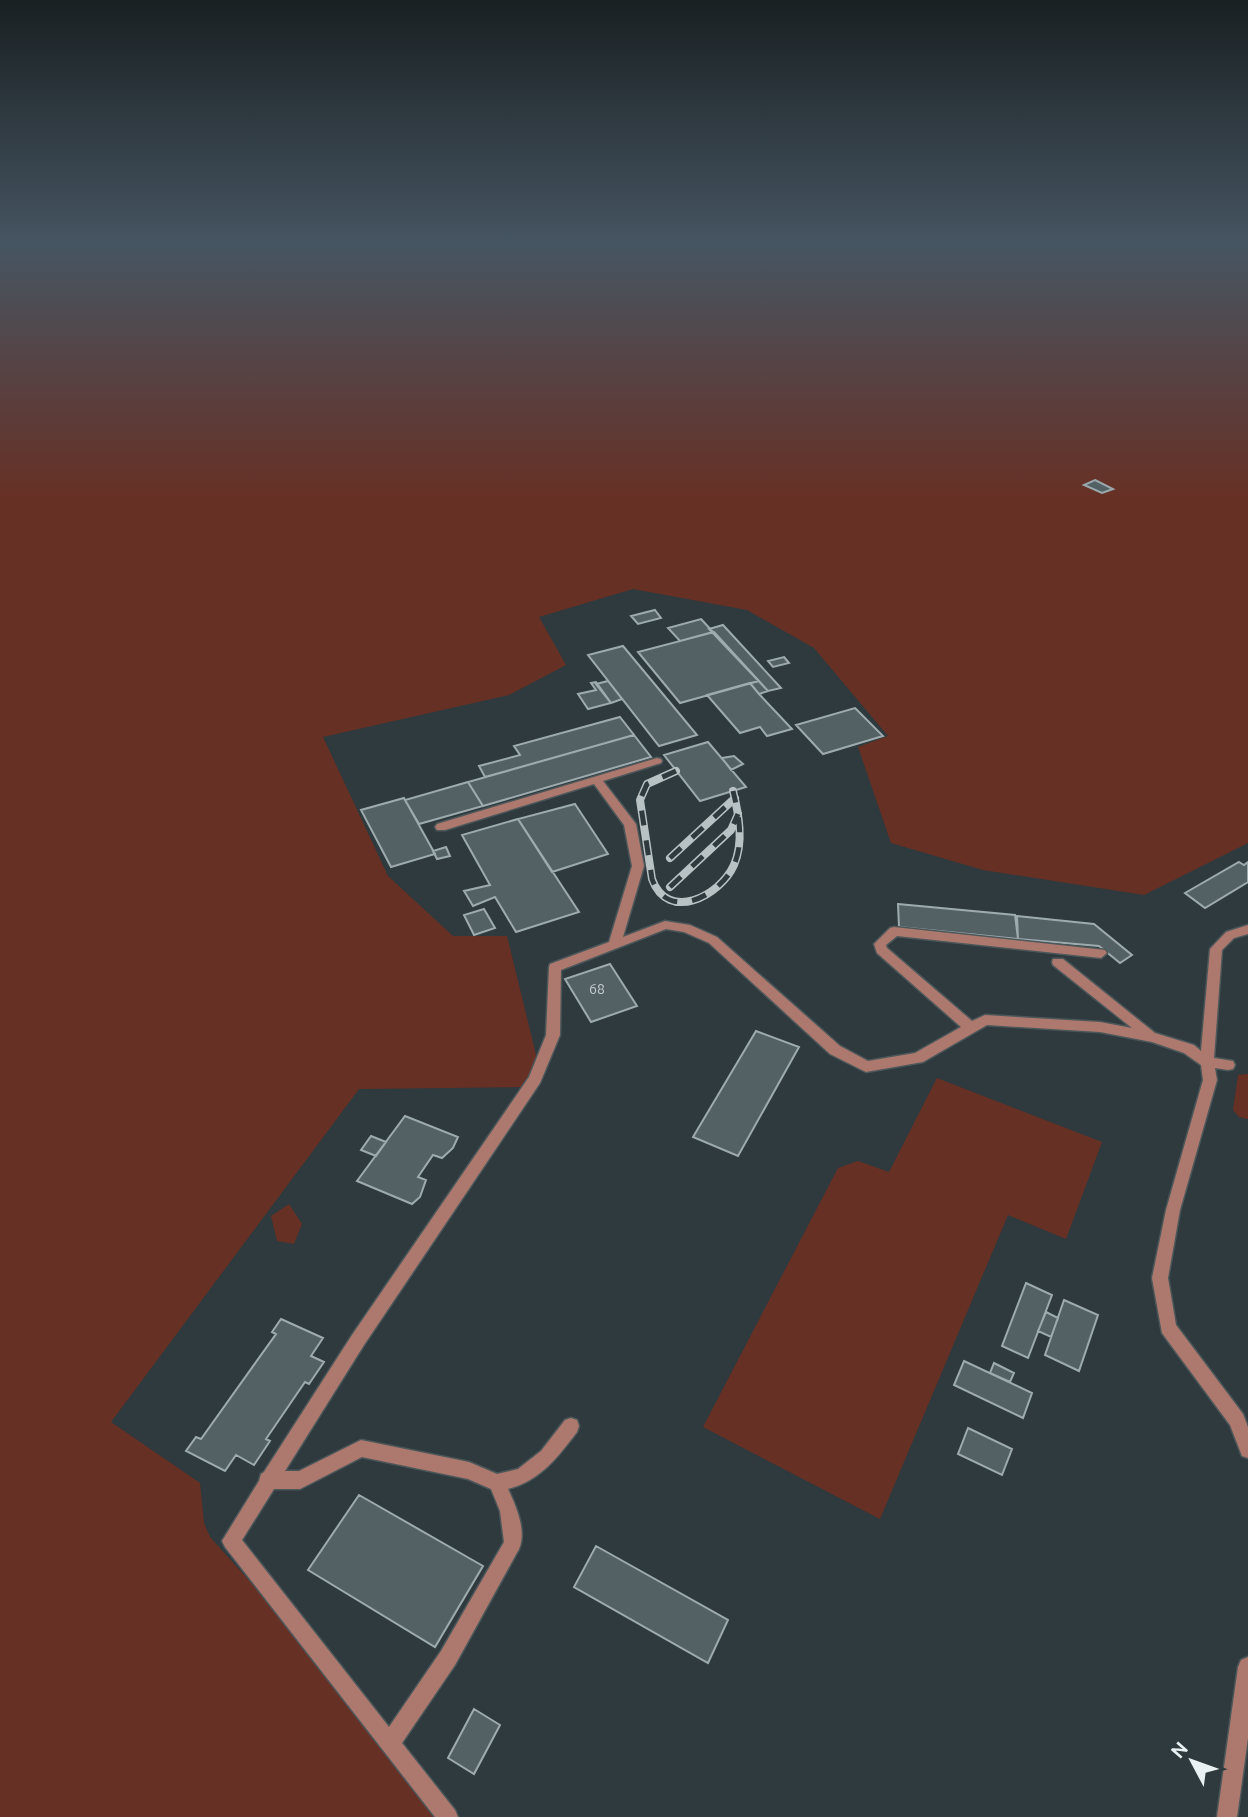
<svg xmlns="http://www.w3.org/2000/svg" width="1248" height="1817" viewBox="0 0 1248 1817" font-family="Ubuntu,sans-serif">
<style>
.green{fill:#673025}
.building{fill:#546164;stroke:#9dabaf;stroke-width:2}
.lines{fill:none;stroke-linecap:round;stroke-linejoin:round}
.service-casing{stroke:#4c575a;stroke-width:3}
.service{fill:#ad786d;fill-rule:evenodd}
.rail-casing{stroke:#b8c1c4;stroke-width:8}
.rail{stroke:#2e3a3d;stroke-width:5;stroke-dasharray:15;stroke-linecap:butt}
.labels{text-anchor:middle;dominant-baseline:central;stroke-width:6;stroke-linejoin:round;paint-order:stroke}
.number-label{font-size:14px;fill:#c4cdcf}
</style>
<rect width="100%" height="100%" fill="#2e3a3d"/>
<path class="green" d="M0,243H1248V843L1144,895L983,870L891,843L858,747L888,736L814,648L747,610L633,589L539,617L566,665L509,695L323,737L388,876L453,936H507L538,1063L525,1087L359,1089L111,1422L200,1483L204,1523L210,1537L265,1598L437,1817H0Z
M1248,1074V1119L1239,1117L1233,1110L1238,1075Z
M937,1078L1102,1142L1066,1239L1008,1215L880,1519L703,1427L838,1168L858,1161L889,1172Z
M289,1204L302,1224L294,1244L277,1241L271,1216Z"/>
<path class="building" d="M1095,480L1113,489L1102,493L1084,485Z
M655,610L661,618L638,624L631,616Z
M701,619L713,632L680,641L668,628Z
M723,625L781,688L768,691L709,629Z
M714,632L759,681L680,703L638,652Z
M623,646L697,735L659,746L588,655Z
M784,657L789,663L773,667L768,661Z
M608,681L622,699L611,703L596,684Z
M759,681L768,691L759,694L750,683Z
M596,682L611,703L588,709L578,694L596,690L591,683Z
M750,683L759,694L792,729L767,736L760,727L740,733L707,695Z
M855,708L883,736L823,754L796,725Z
M620,717L634,735L485,777L479,766L520,755L514,746Z
M634,735L651,757L483,806L468,782Z
M708,742L746,787L700,801L664,755Z
M734,756L743,764L731,770L722,758Z
M468,782L483,806L419,824L405,800Z
M404,798L435,854L391,867L361,810Z
M575,804L608,854L552,872L518,819Z
M518,819L579,912L516,932L495,897L473,906L464,891L490,885L462,835Z
M446,847L450,856L437,859L433,851Z
M1239,862L1244,865L1248,862V882L1205,908L1185,893Z
M898,904L1015,915L1018,939L899,927Z
M484,909L495,928L474,935L464,915Z
M1017,916L1094,924L1132,955L1120,963L1099,946L1018,939Z
M610,964L637,1006L591,1022L565,979Z
M756,1031L799,1047L738,1156L693,1137Z
M405,1116L458,1137L453,1148L442,1158L433,1155L418,1177L426,1180L420,1197L412,1204L357,1181Z
M371,1136L386,1142L376,1156L361,1150Z
M1026,1283L1052,1295L1028,1358L1002,1346Z
M1064,1300L1098,1315L1079,1371L1045,1355Z
M1046,1312L1058,1318L1051,1337L1038,1331Z
M281,1319L323,1338L311,1356L324,1362L309,1384L305,1382L266,1439L270,1441L254,1465L236,1455L225,1471L186,1451L196,1437L201,1439L276,1334L272,1332Z
M964,1361L1032,1393L1023,1418L954,1385Z
M994,1363L1014,1373L1010,1382L990,1373Z
M968,1428L1012,1449L1002,1475L958,1454Z
M359,1495L483,1566L435,1647L308,1570Z
M596,1546L728,1620L708,1663L574,1587Z
M474,1709L500,1725L474,1774L448,1758Z"/>
<g class="lines">
<defs>
<path id="service" d="M657,758L661,759L662,761L661,763L603,781L636,824L644,866L623,937L665,921L690,925L717,937L840,1046L868,1061L915,1053L961,1027L877,953L874,944L890,928L894,927L1105,950L1107,953L1101,958L897,936L886,945L887,948L972,1021L985,1015L1100,1022L1132,1028L1053,965L1052,962L1053,959H1063L1155,1033L1194,1045L1201,1051L1210,949L1226,932L1248,925V934L1234,938L1222,950L1214,1058L1233,1061L1235,1065L1233,1069L1228,1070L1215,1068L1217,1080L1180,1210L1168,1278L1176,1325L1243,1414L1248,1427V1458L1242,1456L1230,1425L1162,1333L1152,1278L1166,1210L1203,1080L1201,1065L1184,1053L1152,1042L1100,1032L987,1025L923,1062L866,1072L830,1054L709,943L684,932L666,929L561,970L560,1035L540,1083L364,1345L285,1471H299L361,1440L469,1462L497,1474L518,1469L541,1451L565,1420L571,1418L577,1420L579,1426L577,1432C558,1457 540,1481 508,1489C516,1506 527,1531 519,1549L455,1665L402,1743L455,1810L458,1817H435L225,1547L222,1541L259,1481L261,1474L264,1472L352,1335L529,1077L546,1035L549,967L550,964L609,942L632,866L624,825L594,784L445,830H437L435,827L437,824ZM362,1457L468,1479L491,1489L500,1511L504,1542L441,1651L389,1727L242,1540L274,1489H300Z
M1248,1657V1738L1237,1817H1217L1238,1667L1241,1660Z"/>
</defs>
<use href="#service" class="service-casing"/>
<use href="#service" class="service"/>
<defs>
<path id="rail" d="M676,771L647,784L640,800L652,879C668,923 720,896 734,865C744,842 739,815 733,791
M670,858L735,798
M670,887L731,830L738,814"/>
</defs>
<use href="#rail" class="rail-casing"/>
<use href="#rail" class="rail"/>
</g>
<linearGradient id="sky" x2="0" y2="1"><stop stop-color="#192022"/><stop offset="0.49" stop-color="#465562"/><stop offset="1" stop-color="#465562" stop-opacity="0"/></linearGradient>
<rect width="1248" height="498" fill="url(#sky)"/>
<g class="labels">
<g class="number-label">
<text x="597" y="989">68</text>
</g>
</g>
<g transform="translate(1192 1761) rotate(311)" stroke="#2e3a3d" stroke-width="5" paint-order="stroke">
<path d="M0-5L12 26L0 18L-12 26Z" fill="#e9f1f3"/>
<text y="-10" font-size="19" font-weight="bold" text-anchor="middle" fill="#e9f1f3">N</text>
</g>
</svg>
